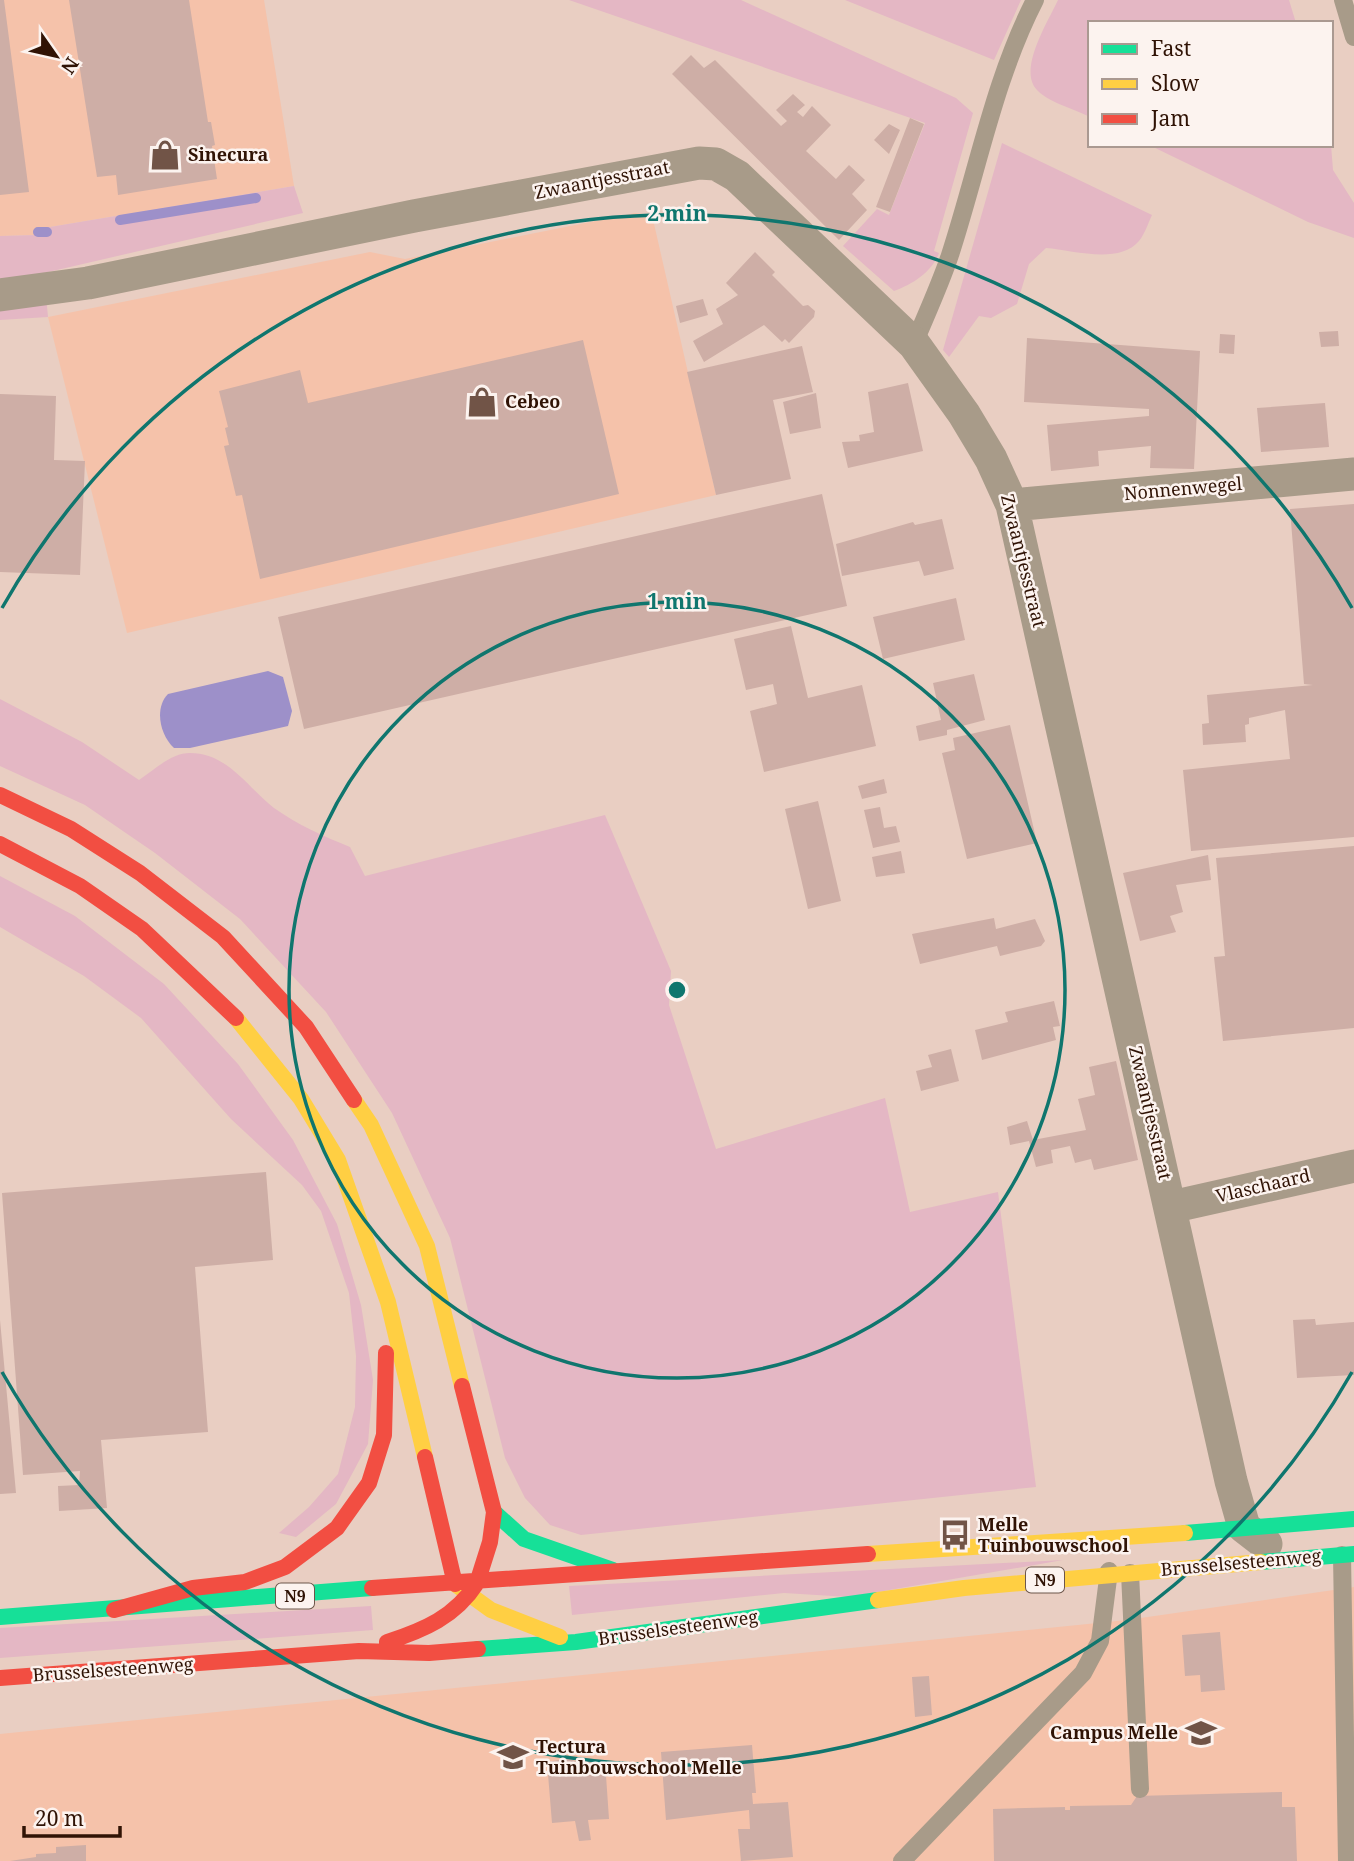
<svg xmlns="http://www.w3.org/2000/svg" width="1354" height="1861" viewBox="0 0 1354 1861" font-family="'Noto Serif',serif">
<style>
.built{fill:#f5c2aa}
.green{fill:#e4b7c4}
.water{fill:#9d90c9}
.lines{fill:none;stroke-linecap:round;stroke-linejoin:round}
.stream{stroke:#9d90c9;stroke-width:10}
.building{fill:#ceaea6}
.lane{stroke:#a89b89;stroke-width:18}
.street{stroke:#a89b89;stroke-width:33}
.fast{stroke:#16e098;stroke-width:16}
.slow{stroke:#ffcf43;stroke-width:16}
.jam{stroke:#f24e42;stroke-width:16}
.ring{fill:none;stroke:#0f766e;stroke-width:3.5}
.labels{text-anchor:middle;stroke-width:5;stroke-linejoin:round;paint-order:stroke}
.shield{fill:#fcf3ef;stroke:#6d564b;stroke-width:2}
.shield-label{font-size:16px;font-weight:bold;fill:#301305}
.poi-label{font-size:18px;font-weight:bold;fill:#301305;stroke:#fcf3ef;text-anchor:start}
.street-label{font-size:18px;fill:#301305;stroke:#fcf3ef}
.centre{fill:#0f766e;stroke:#fcf3ef;stroke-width:3.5}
.ring-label{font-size:21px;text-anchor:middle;font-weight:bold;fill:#0f766e;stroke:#fcf3ef;stroke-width:5;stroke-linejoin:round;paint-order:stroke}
</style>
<rect width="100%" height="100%" fill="#e9cec2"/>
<path class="built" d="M0,0H264L294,186L38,229V235L0,236Z
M635,213L652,215L716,495L127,633L48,317L370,252L405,259Z
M1354,1587V1861H0V1734L1127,1620Z"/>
<path class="green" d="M569,0H741L956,98L973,113L934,251L939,253C932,272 913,284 894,291L843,246L877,209L889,215L925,123Z
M845,0H1021L994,60Z
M1058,0H1289L1296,23H1090V117C1074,109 1048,102 1037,90C1017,70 1049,20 1058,0Z
M1002,143L1152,215C1148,223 1145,234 1139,241C1119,265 1072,250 1046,248L1029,264L1017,304L991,318L979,316L949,357L943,350Z
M1149,145H1331L1333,170L1354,203V238L1308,222Z
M294,186L303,213L44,273L48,317L0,320V236L38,235V229Z
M0,699L82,742L139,780C154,770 171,753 190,753C228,753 248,788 274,808C298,825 323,836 350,847L365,876L605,815L671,971L669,1005L716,1149L885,1098L910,1212L998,1192L1036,1487L581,1535L550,1525L525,1498L505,1458L450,1238L392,1113L326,1012L240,919L155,853L85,805L0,766Z
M0,876L75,916L164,984L238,1064L293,1140L337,1224L361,1305L373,1380L368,1444L336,1504L296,1537L279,1533L309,1507L338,1474L355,1407L356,1356L349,1293L321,1211L302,1185L231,1119L141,1018L84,976L0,927Z
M1063,1560L849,1597L784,1593L572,1615L569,1586Z
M371,1606L373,1630L0,1658V1628Z"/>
<path class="water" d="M268,671L283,677L292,711L288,726L190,748H174C160,735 154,708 168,694Z"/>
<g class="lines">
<path class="stream" d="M120,220L256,198
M38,232H47"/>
</g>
<path class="building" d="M0,0H4L29,192L0,195Z
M69,0H189L208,122H211L215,145L212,146L217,179L118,195L116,175L97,177Z
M691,55L704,68L715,60L781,126L787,121L776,110L793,94L805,105L797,112L803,117L812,106L831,125L806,151L836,179L849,165L865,180L852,194L867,210L839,240L672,74Z
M910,118L924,124L890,212L876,207Z
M889,124L900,130L889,154L874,140Z
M755,252L775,272L772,275L803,306L808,305L815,311L814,317L789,343L785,339L782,342L764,325L704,362L693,341L723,324L716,309L738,295L726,283Z
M703,299L708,315L680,323L676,306Z
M1338,331L1339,346L1321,347L1319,332Z
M1220,334L1235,335L1234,354L1219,353Z
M1027,338L1200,351L1194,469L1150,468L1151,446L1098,451L1099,466L1051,471L1047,425L1149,416V409L1024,402Z
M583,340L619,494L260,579L242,495L236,496L224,446L229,445L225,428L228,427L219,391L300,370L308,403Z
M802,346L813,392L773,400L791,479L716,495L687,372Z
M908,383L923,451L848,468L842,442L860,441L859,435L874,432L868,392Z
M816,393L821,428L790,434L783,402Z
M0,394L56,396L54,460L85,461L80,575L0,572Z
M1325,403L1329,447L1261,452L1257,408Z
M822,494L847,606L304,729L278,617Z
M1354,504V837L1191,851L1183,770L1290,759L1285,710L1249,718V724L1245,725L1246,742L1203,745L1202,724L1209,723L1207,695L1313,685L1304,684L1290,509Z
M942,519L954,569L924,576L919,561L842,576L836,544L913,522L915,525Z
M956,598L965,640L883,659L873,617Z
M791,626L808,698L862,685L876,746L764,772L750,711L777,704L773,684L746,690L734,639Z
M974,674L985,720L947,730V735L919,741L916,726L941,720L933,683Z
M1010,725L1037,843L967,859L942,753L955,750L953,738Z
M884,779L887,793L862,799L858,786Z
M818,801L841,901L808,909L785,809Z
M880,807L884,828L896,826L900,842L873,848L864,810Z
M1354,846V1028L1223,1041L1214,957L1225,956L1216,858Z
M901,851L905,873L876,877L872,857Z
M1208,855L1211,880L1176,885L1183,912L1170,916L1176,932L1140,941L1123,873Z
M994,918L996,929L1035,919L1045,941L1041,946L1000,956L997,946L920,964L912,934Z
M1054,1001L1060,1026L1053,1027L1056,1040L982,1060L975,1030L1008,1022L1005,1012Z
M951,1049L959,1081L921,1091L916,1071L932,1067L928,1055Z
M1116,1061L1138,1160L1094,1170L1091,1159L1075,1163L1070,1146L1051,1150L1053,1163L1036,1167L1029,1141L1010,1145L1007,1127L1027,1121L1033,1140L1086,1130L1078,1099L1095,1095L1089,1067Z
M266,1172L273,1260L195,1267L208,1432L101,1440L107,1508L59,1511L58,1486L79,1485L80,1471L23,1475L2,1193Z
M1315,1319L1316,1325L1354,1322V1375L1297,1378L1293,1320Z
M0,1320L16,1493L0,1494Z
M1220,1632L1225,1690L1201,1692L1200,1675L1185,1676L1182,1635Z
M929,1676L932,1715L915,1717L912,1677Z
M752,1745L756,1793H752L753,1804L788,1802L793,1857L741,1861L738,1829H750L749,1810L666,1820L661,1752Z
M572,1758L574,1761H605L609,1819L588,1820L591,1840L579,1841L575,1821L552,1823L547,1762Z
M1282,1792V1807H1295L1297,1861H994L993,1809L1065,1807V1810H1070V1806L1131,1805L1137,1796Z
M86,1845V1861H10L36,1857V1854L56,1853V1847Z"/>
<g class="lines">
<path class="lane" d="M1343,0L1354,37
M914,344C926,315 940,285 950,255C978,169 994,80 1035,0
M1342,1555L1347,1861
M1130,1573L1140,1789
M902,1861L1083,1673L1100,1641L1109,1571"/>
<path class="street" d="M0,295L88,283L414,216L699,163L716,164L737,176L914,344L964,414L991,459L1012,505L1231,1481L1244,1527L1266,1544
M1012,505L1354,474
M1171,1207L1354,1166"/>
<path class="fast" d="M494,1512L524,1539L613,1570
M1185,1533L1354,1519
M1261,1562L1354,1554
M0,1617L372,1588
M478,1649L576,1642L878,1600"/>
<path class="slow" d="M236,1018L301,1099L338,1160L388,1302L425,1457
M354,1100L371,1125L427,1246L462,1386
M868,1554L1185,1533
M455,1584L491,1610L560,1637
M878,1600L964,1588L1261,1562"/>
<path class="jam" d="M0,795L71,829L140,873L223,937L306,1027L354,1100
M0,844L80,886L142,929L236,1018
M462,1386L494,1512L490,1542L477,1583
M425,1457L455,1584
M372,1588L868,1554
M114,1610L193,1588L245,1582L285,1567L337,1528L369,1483L384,1435L386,1353
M387,1642C424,1630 455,1617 477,1583
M0,1678L359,1651L429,1653L478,1649"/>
</g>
<g class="ring">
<circle cx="677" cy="990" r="388"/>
<path d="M1352 1372A776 776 0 0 1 2 1372M2 608A776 776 0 0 1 1352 608"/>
</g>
<defs>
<g id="shop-bare" transform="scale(2.415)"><path d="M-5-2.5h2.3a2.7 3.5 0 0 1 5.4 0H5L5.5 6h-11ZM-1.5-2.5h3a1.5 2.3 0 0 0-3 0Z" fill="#715447" stroke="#fcf3ef" stroke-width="2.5" paint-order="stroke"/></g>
<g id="bus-bare" transform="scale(2.415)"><path d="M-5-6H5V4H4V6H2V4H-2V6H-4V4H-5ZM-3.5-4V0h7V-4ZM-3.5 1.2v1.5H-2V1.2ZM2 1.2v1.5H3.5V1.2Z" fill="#715447" stroke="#fcf3ef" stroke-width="2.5" paint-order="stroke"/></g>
<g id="university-bare" transform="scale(2.415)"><path d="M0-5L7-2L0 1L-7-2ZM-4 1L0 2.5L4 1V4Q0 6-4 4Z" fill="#715447" stroke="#fcf3ef" stroke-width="2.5" paint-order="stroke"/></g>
<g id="school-bare" transform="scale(2.415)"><path d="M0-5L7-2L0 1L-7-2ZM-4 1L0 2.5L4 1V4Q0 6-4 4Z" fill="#715447" stroke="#fcf3ef" stroke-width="2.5" paint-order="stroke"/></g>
</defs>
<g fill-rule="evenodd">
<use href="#shop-bare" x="165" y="155"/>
<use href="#shop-bare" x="482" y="402"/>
<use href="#bus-bare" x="955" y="1535"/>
<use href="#university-bare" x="1201" y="1733"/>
<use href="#school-bare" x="513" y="1757"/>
</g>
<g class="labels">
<g class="shield">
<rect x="1026" y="1567.5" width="38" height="25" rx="5"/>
<rect x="276" y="1583.5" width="38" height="25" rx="5"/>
</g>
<g class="shield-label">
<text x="1045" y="1586">N9</text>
<text x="295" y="1602">N9</text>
</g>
<g class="poi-label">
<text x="188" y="161">Sinecura</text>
<text x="505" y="408">Cebeo</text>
<text x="978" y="1531">Melle<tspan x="978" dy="21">Tuinbouwschool</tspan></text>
<text x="1178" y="1739" text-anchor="end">Campus Melle</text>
<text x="536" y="1753">Tectura<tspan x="536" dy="21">Tuinbouwschool Melle</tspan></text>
</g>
<g class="street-label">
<text transform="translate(602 180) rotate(-11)" y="6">Zwaantjesstraat</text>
<text transform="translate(1183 489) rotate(-5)" y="6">Nonnenwegel</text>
<text transform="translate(1023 561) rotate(76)" y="6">Zwaantjesstraat</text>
<text transform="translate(1150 1113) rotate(77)" y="6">Zwaantjesstraat</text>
<text transform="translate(1263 1186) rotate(-13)" y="6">Vlaschaard</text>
<text transform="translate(1241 1563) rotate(-5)" y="6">Brusselsesteenweg</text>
<text transform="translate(678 1628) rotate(-8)" y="6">Brusselsesteenweg</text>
<text transform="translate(113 1670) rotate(-4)" y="6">Brusselsesteenweg</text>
</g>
</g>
<circle cx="677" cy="990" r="10" class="centre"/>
<g class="ring-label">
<text x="677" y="221">2 min</text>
<text x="677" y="609">1 min</text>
</g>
<rect x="1088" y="21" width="245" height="126" fill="#fcf3ef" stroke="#aa9991" stroke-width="2"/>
<rect x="1102" y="44" width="35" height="10" fill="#16e098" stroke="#aa9991" stroke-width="2"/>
<text x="1151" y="56" font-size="21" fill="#301305">Fast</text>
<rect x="1102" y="79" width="35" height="10" fill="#ffcf43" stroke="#aa9991" stroke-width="2"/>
<text x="1151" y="91" font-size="21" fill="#301305">Slow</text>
<rect x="1102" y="114" width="35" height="10" fill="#f24e42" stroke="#aa9991" stroke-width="2"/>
<text x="1151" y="126" font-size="21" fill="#301305">Jam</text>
<g transform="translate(56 56) rotate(124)" stroke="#fcf3ef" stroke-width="5" paint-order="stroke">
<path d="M0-5L12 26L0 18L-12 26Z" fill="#301305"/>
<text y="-10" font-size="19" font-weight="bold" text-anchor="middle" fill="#301305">N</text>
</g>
<path d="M24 1826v10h96v-10" fill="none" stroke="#301305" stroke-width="3.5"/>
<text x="35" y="1826" font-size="21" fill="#301305" stroke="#fcf3ef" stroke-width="5" paint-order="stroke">20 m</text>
</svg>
